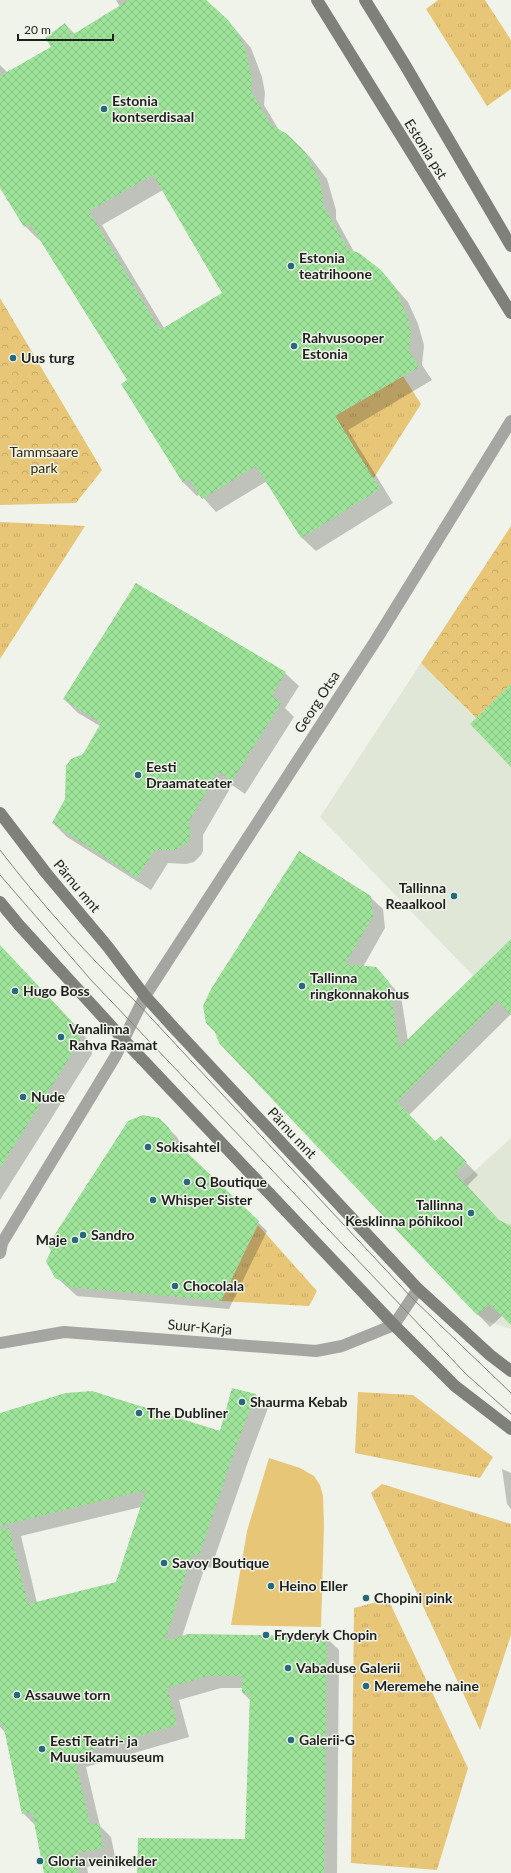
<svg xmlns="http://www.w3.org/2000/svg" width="511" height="1873" viewBox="0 0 511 1873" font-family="Lato,sans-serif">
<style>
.built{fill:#e0e7d7}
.grass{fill:url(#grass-tufts)}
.park{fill:url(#park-crowns)}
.garden{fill:#e7c678}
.shadow{fill:#0003;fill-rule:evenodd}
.building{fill:url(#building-cross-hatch);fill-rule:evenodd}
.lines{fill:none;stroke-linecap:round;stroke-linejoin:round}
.street{stroke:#a5a5a1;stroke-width:12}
.secondary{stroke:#80807b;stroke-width:12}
.tram{stroke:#83857f;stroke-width:1}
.poi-dot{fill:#25697a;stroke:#eff3ea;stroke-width:1.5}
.labels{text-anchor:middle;stroke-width:3;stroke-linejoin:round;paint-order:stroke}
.poi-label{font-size:14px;font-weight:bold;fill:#1f201d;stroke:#eff3ea;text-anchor:start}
.street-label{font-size:14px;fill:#1f201d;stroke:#eff3ea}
.park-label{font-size:14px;fill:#362700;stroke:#eff3ea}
</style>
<defs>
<pattern id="grass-tufts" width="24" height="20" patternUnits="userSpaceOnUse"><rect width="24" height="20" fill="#e7c678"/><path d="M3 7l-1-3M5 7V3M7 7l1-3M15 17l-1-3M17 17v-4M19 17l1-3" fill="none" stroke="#c6aa67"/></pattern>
<pattern id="park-crowns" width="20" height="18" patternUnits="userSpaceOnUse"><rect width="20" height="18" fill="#e7c678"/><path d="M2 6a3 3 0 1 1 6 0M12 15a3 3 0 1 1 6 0" fill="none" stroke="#c6aa67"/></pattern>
<pattern id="building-cross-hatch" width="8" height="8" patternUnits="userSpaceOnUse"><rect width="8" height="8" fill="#9de399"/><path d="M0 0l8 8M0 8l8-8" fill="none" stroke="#87c283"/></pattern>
</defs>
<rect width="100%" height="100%" fill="#eff3ea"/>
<path class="built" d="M421,663L475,718L511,684V1015L320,817Z
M511,1138V1329L492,1323L477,1315L425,1260L457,1187Z"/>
<path class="grass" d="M438,0H485L511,40V89L487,106L426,9Z
M403,376L421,404L373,479L335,416Z
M0,522L85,526L0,659Z
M258,1225L317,1291L309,1306L221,1301Z
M358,1392L413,1395L493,1457L480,1478L355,1453Z
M382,1484L511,1524V1635L480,1730L371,1493Z
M388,1599L468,1768L437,1870L351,1863L354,1608Z"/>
<path class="park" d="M0,298L102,470L76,503L0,505Z
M511,526V684L476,718L421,663Z"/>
<path class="garden" d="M269,1458L300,1468L314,1476L320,1485L323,1496L324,1525L321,1627L231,1625L247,1531Z"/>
<path class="shadow" d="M116,0H203L215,8L229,22L251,48L262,77L265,93L264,105L280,132L296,143L310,157L327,179L336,210V219L354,252L386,277L408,302L418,324L424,345L422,365L432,380L348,430L393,503L316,551L302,538L267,481L216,512L200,494L197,496L183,482L129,381L40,239L39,240L25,226L0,187V65L8,73L52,47L65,24L75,34L120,7ZM163,190L224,293L164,328L102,225Z
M285,673L299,686L285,708L294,717L245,794L232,785L203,835V851L201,855L194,862L186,864L168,863L151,890L67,837L53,823L66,799L84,755L100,726L78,713L64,699Z
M370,897L383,909L385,928L363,967L376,968L401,996L408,1041L511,941V1014L409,1115L435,1142L441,1137L478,1175L467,1186L500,1222L511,1229V1324L503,1315L490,1327L219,1042Z
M0,946L91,1043L92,1054L0,1200Z
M159,1119L177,1137L183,1150L267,1231L229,1309L77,1296L56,1277Z
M233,1389L256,1395L268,1408L249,1459L211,1568L205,1566L182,1637H326L339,1650L337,1873H138L246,1840L250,1700L243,1693V1688H221L179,1700L189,1737L86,1767L100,1826L111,1837L116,1861L87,1867L88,1873H45L36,1826L23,1813L6,1733L0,1727V1414L220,1432ZM141,1507L116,1583L37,1603L21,1536Z
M502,1469L511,1473V1509L507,1504Z"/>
<path class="building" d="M129,0H206L228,20L238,34L245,49L252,79L251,91L271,125L287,134L306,153L319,179L323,196V205L348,249L359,253L381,270L395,287L408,318L411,330L409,351L419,367L335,416L380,489L301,538L256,466L202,499L189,479L183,483L121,384L127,380L113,357L30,224L24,227L0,188V76L51,47L45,38L65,23L72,35ZM153,175L222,293L160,330L89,211Z
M136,583L286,672L272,695L281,703L232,781L218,772L189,821L190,837L188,842L176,850H155L137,878L52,823L65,799L66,766L71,759L83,754L101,723L63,699Z
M511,684V767L470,724Z
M299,851L371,896L373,916L345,964L376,967L389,982L399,1048L511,939V1015L498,1001L397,1102L435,1141L441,1136L467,1162L455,1173L499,1220L511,1226V1325L490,1304L477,1315L219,1043L215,1032L206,1023L203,1006L211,989Z
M0,945L79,1029L80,1041L0,1168Z
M143,1115L159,1118L169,1128L175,1141L259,1221L221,1301L68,1287L64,1282L55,1278L46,1261L51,1251L48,1245L128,1121Z
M232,1388L256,1394L236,1446L199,1556L192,1554L165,1641L188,1634L327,1636L324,1873H137L138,1838L245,1839L250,1694L242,1693V1676H208L167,1688L177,1725L74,1755L90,1825L99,1823L103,1848L75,1854L78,1873H44L32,1812L22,1814L3,1724L0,1725V1529L9,1528L28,1604L116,1582L146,1490L0,1526V1413L66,1393L92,1391L220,1431Z"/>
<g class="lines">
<path class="street" d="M0,1253L2,1243L115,1057L145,996L376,640L511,421
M0,1343L64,1332L316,1351L342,1346L394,1325L418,1289"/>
<path class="secondary" d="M317,0L511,313
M365,0L405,65L511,246
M0,813L46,873L108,947L145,996L174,1028L418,1289L490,1355L511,1371
M0,902L19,925L123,1039L394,1325L455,1386L511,1429"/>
<path class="tram" d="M0,850C43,906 89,957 140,1006L412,1298L511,1393
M0,875L91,980L466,1374L511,1414"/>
</g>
<g class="poi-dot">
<circle cx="104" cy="109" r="4"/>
<circle cx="291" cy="266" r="4"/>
<circle cx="294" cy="346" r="4"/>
<circle cx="13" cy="358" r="4"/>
<circle cx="138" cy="775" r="4"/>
<circle cx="454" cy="896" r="4"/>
<circle cx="302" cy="986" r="4"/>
<circle cx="15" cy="991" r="4"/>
<circle cx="61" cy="1037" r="4"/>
<circle cx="23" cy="1097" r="4"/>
<circle cx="148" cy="1147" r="4"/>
<circle cx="187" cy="1182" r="4"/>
<circle cx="153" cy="1200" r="4"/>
<circle cx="471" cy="1213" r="4"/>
<circle cx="83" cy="1235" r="4"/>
<circle cx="75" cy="1240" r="4"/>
<circle cx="175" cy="1286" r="4"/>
<circle cx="242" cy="1402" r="4"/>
<circle cx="139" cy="1413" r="4"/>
<circle cx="164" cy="1563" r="4"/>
<circle cx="271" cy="1586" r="4"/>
<circle cx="366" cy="1598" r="4"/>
<circle cx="266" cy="1635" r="4"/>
<circle cx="288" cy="1668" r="4"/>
<circle cx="366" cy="1686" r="4"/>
<circle cx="17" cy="1695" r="4"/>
<circle cx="291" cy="1740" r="4"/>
<circle cx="42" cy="1749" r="4"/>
<circle cx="40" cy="1861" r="4"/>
</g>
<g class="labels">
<g class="poi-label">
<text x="112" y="106">Estonia<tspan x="112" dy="16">kontserdisaal</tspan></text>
<text x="299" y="263">Estonia<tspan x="299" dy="16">teatrihoone</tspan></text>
<text x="302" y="343">Rahvusooper<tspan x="302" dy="16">Estonia</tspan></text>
<text x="21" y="363">Uus turg</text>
<text x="146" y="772">Eesti<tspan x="146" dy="16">Draamateater</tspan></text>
<text x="446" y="893" text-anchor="end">Tallinna<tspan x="446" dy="16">Reaalkool</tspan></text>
<text x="310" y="983">Tallinna<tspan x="310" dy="16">ringkonnakohus</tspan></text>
<text x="23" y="996">Hugo Boss</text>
<text x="69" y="1034">Vanalinna<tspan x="69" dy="16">Rahva Raamat</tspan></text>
<text x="31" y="1102">Nude</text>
<text x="156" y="1152">Sokisahtel</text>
<text x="195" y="1187">Q Boutique</text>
<text x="161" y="1205">Whisper Sister</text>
<text x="463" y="1210" text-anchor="end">Tallinna<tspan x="463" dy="16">Kesklinna põhikool</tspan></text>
<text x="91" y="1240">Sandro</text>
<text x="67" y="1245" text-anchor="end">Maje</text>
<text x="183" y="1291">Chocolala</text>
<text x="250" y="1407">Shaurma Kebab</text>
<text x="147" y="1418">The Dubliner</text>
<text x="172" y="1568">Savoy Boutique</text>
<text x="279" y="1591">Heino Eller</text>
<text x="374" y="1603">Chopini pink</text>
<text x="274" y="1640">Fryderyk Chopin</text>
<text x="296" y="1673">Vabaduse Galerii</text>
<text x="374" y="1691">Meremehe naine</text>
<text x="25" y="1700">Assauwe torn</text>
<text x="299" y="1745">Galerii-G</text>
<text x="50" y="1746">Eesti Teatri- ja<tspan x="50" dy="16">Muusikamuuseum</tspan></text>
<text x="48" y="1866">Gloria veinikelder</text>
</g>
<g class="street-label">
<text transform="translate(426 149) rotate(58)" y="5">Estonia pst</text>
<text transform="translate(317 702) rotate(-57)" y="5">Georg Otsa</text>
<text transform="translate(77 886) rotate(50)" y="5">Pärnu mnt</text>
<text transform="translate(292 1133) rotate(47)" y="5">Pärnu mnt</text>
<text transform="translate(200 1327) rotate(5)" y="5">Suur-Karja</text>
</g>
<g class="park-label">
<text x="44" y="457">Tammsaare<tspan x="44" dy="16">park</tspan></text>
</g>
</g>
<path d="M18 34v6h95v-6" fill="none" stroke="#1f201d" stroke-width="2"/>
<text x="24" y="34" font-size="12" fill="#1f201d" stroke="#eff3ea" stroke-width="3" paint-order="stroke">20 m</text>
</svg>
